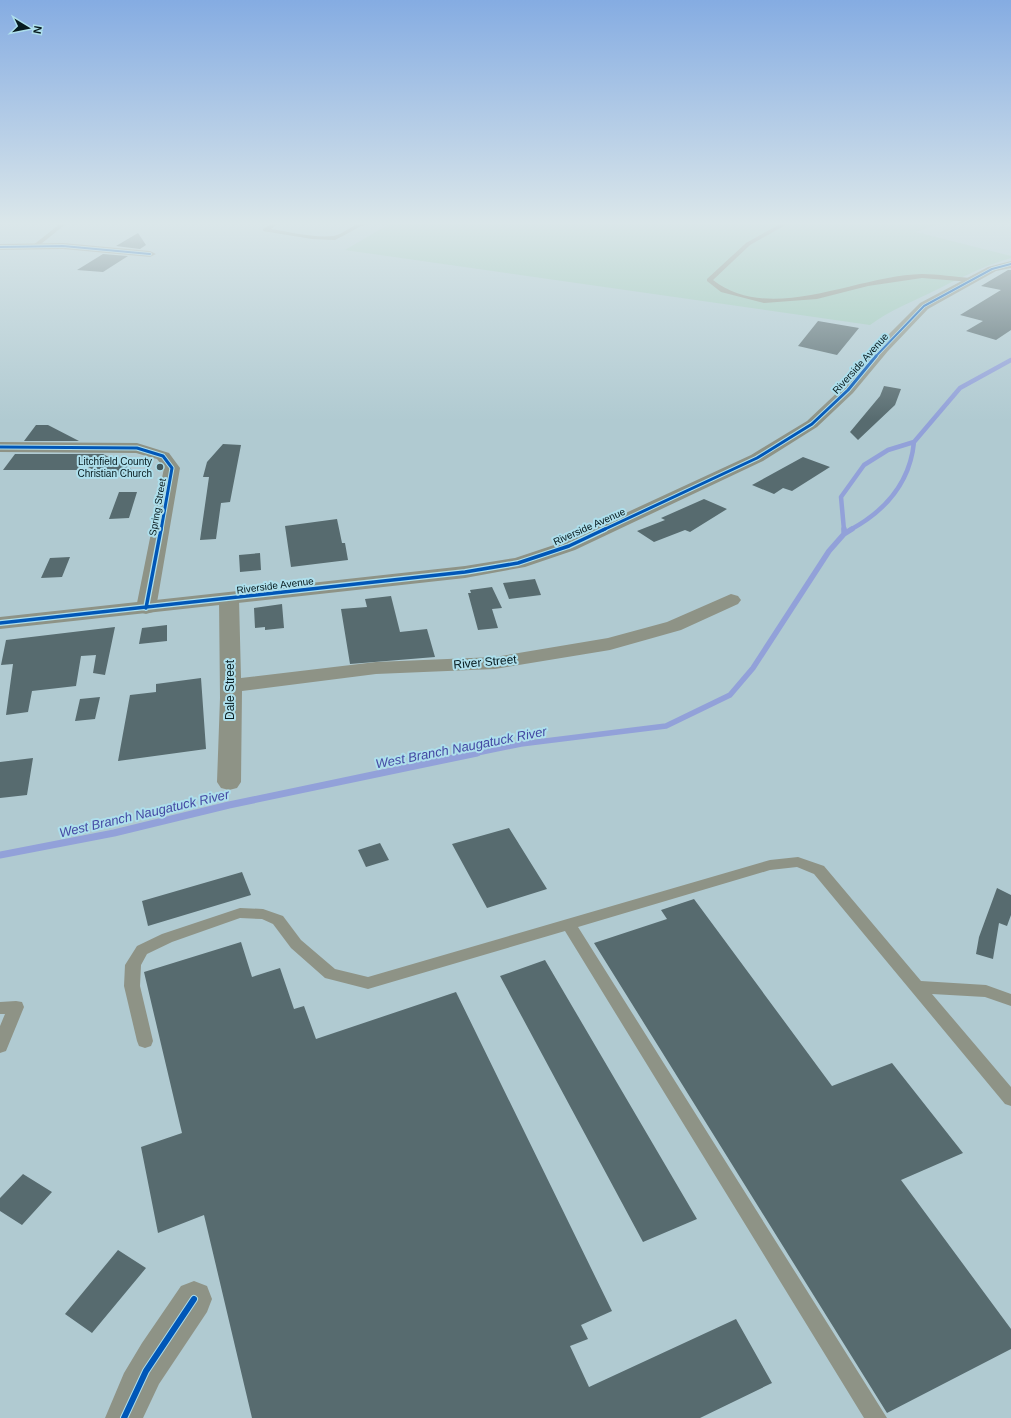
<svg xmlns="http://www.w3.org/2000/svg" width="1011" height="1418" viewBox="0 0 1011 1418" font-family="Arial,sans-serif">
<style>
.green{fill:#9cc8b7}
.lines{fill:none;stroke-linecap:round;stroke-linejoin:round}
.stream-far2{stroke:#92a1d9;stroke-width:4.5}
.stream-far1{stroke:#92a1d9;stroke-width:5.5}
.stream{stroke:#92a1d9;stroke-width:7}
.building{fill:#576b6f}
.service{fill:#8e9386;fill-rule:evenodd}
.minor{fill:#8e9386;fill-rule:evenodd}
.tertiary{fill:#8e9386;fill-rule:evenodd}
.cycleway-far3-casing{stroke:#aedfec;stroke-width:3.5}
.cycleway-far2-casing{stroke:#aedfec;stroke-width:5}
.cycleway-far1-casing{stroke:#aedfec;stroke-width:6}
.cycleway-casing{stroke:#aedfec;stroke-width:8}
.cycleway-far3{stroke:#0057b8;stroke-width:2}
.cycleway-far2{stroke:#0057b8;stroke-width:3}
.cycleway-far1{stroke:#0057b8;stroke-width:3.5}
.cycleway{stroke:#0057b8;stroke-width:6}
.poi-dot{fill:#42585d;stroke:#aedfec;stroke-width:1.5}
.labels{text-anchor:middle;stroke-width:4;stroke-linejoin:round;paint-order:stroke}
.far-street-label{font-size:10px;fill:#071b1f;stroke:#aedfec}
.far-poi-label{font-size:10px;fill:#071b1f;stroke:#aedfec;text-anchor:end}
.street-label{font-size:12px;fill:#071b1f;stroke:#aedfec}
.water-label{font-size:13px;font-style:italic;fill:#4449a3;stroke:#aedfec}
</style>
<rect width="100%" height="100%" fill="#b0cad1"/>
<path class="green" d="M391,223H942L916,232L1011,256V258C983,266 958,279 932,292C911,302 889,311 870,325L345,250Z"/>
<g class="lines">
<path class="stream-far2" d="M844,530L841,497L864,465L888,450L914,442L960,388L1011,360
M850,530C885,511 910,483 914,442"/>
<path class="stream-far1" d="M844,534L852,529
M472,754L521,744L666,726L730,695L753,668L829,551L844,534V529"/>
<path class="stream" d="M0,855L114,833L229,805L477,753"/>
</g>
<path class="building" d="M138,233L146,245L140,249L116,246Z
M103,254L128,256L103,272L77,270Z
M1008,270H1011V330L996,340L966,331L983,321L960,315L1001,290L981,286Z
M818,321L859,328L837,355L798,346Z
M884,386L901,389L895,405L858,440L850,432L880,396Z
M36,425H48L79,441H24Z
M223,444L241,445L230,502L221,503L216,539L200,540L209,477H203L207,462Z
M15,454H103L137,472L135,479L102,470L101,474L81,463L77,470H3Z
M803,457L830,467L792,491L783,488L774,494L752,485Z
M119,492H137L129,518L109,519Z
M704,499L727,509L690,532L685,530L654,542L637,531L665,520L661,518Z
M337,519L342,543H345L348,560L291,567L285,526Z
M260,553L261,570L240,572L239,555Z
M70,557L62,577L41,578L50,558Z
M535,579L541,595L509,599L503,583Z
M492,587L502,608L492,609L498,628L478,630L468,593H471L470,590Z
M391,596L400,632L427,629L435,657L350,664L341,609L367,607L365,599Z
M282,604L284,628L265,630V627L255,628L254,608Z
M167,625V641L139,644L142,628Z
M115,627L105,675L93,673L96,655L81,656L76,686L32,691L28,712L6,715L13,664L1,665L6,640Z
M201,678L206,749L118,761L130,695L156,692V684Z
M100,697L95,719L75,721L80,699Z
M33,758L27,795L0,798V762Z
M509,828L547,889L487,908L452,844Z
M380,843L389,860L366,867L358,850Z
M242,872L251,895L148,926L142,901Z
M997,888L1011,895V915L1007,926L999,923L993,959L976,954L979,937Z
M694,899L832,1086L892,1063L963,1153L901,1180L1011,1329V1349L887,1413L594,943L667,919L661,910Z
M241,942L252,977L280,968L294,1009L304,1006L316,1039L456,992L612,1311L581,1325L588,1339L570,1346L589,1387L736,1319L772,1383L700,1418H252L204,1215L158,1233L141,1147L182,1133L144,972Z
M545,960L697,1219L643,1242L500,976Z
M23,1174L52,1192L22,1225L0,1211V1198Z
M118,1250L146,1268L92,1333L65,1314Z"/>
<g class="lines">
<path class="service" d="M61,223H67L36,248H32V246Z
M273,223H279L271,229C290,232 313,238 333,236C345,235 354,221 367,223L335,240L312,239L263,231V229Z
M782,223H789L750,245L713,280C771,325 857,275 922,274C938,274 955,277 971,278L974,280L971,282L922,278L868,286L817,299L764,303L721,292L707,281V279L746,243Z
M798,857L824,866L921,981L986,985L1011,994V1006L985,997L932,994L1011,1087V1106L1005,1104L814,874L797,867L770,870L578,927L887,1418H864L565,931L368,989L325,978L291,948L273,924L262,919L240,918L172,942L147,954L141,965L140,986L153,1041L151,1046L145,1048L139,1046L137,1041L124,986L125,965L137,946L162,934L240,908L263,909L283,916L301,940L335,969L368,977L770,860Z
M16,1001L22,1002L24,1007L6,1051L0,1053V1026L5,1014H0V1002Z"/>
<path class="minor" d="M63,243L150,251L156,254L150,257L63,249L0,250V244Z
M0,442L137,443L169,453L180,468L159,591L156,608L153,612L146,614L139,612L136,608L164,468L157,459L136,453L0,452Z
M229,593L236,595L239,599L241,678L376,662L495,657L608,638L667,622L731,594L738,596L741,600L738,604L681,630L610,650L495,669L376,674L242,691L241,782L237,788L229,790L221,788L217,782L220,698L219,599L222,595Z
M194,1281L207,1286L212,1299L207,1312L159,1384L143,1418H105L124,1373L142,1343L181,1286Z"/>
<path class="tertiary" d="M1011,261V268L996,271L928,309L888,351L853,393L817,427L763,461L575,550L525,567L465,578L0,629V617L465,566L515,558L563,542L751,455L807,421L843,387L878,345L920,303L988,267Z"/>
<g class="cycleway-far3-casing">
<path id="cycleway-far3" d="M0,247L63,246L150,254
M875,357L924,306L992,269L1011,264"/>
</g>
<g class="cycleway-far2-casing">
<path id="cycleway-far2" d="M0,447L137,448L163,456L172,468L161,530
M603,530L757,458L812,424L848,390L876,356"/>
</g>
<g class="cycleway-far1-casing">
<path id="cycleway-far1" d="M146,608L161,529
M0,623L465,572L518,563L569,546L605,529"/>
</g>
<g class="cycleway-casing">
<path id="cycleway" d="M124,1418L146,1371L194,1299"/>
</g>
<use href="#cycleway-far3" class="cycleway-far3"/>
<use href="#cycleway-far2" class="cycleway-far2"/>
<use href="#cycleway-far1" class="cycleway-far1"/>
<use href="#cycleway" class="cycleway"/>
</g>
<linearGradient id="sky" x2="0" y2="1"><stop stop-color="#85ace2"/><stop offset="0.53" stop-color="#dbe7ea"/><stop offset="1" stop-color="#dbe7ea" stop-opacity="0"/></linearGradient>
<rect width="1011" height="421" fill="url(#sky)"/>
<circle class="poi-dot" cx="160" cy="467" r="4"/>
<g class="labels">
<g class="far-street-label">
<text transform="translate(860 363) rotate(-48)" y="4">Riverside Avenue</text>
<text transform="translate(157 507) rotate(-80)" y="4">Spring Street</text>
<text transform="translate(589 526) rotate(-24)" y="4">Riverside Avenue</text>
<text transform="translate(275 585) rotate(-7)" y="4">Riverside Avenue</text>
</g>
<g class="far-poi-label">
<text x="152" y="465">Litchfield County<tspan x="152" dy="12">Christian Church</tspan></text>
</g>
<g class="street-label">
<text transform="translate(485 662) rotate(-5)" y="4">River Street</text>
<text transform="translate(230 690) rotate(-90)" y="4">Dale Street</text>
</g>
<g class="water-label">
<text transform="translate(461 747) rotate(-11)" y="5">West Branch Naugatuck River</text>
<text transform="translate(144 813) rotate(-13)" y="5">West Branch Naugatuck River</text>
</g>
</g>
<g transform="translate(28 28) rotate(100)" stroke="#aedfec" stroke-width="3" paint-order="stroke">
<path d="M0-3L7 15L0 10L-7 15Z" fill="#071b1f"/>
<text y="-6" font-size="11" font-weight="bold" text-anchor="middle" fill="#071b1f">N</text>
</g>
</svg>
